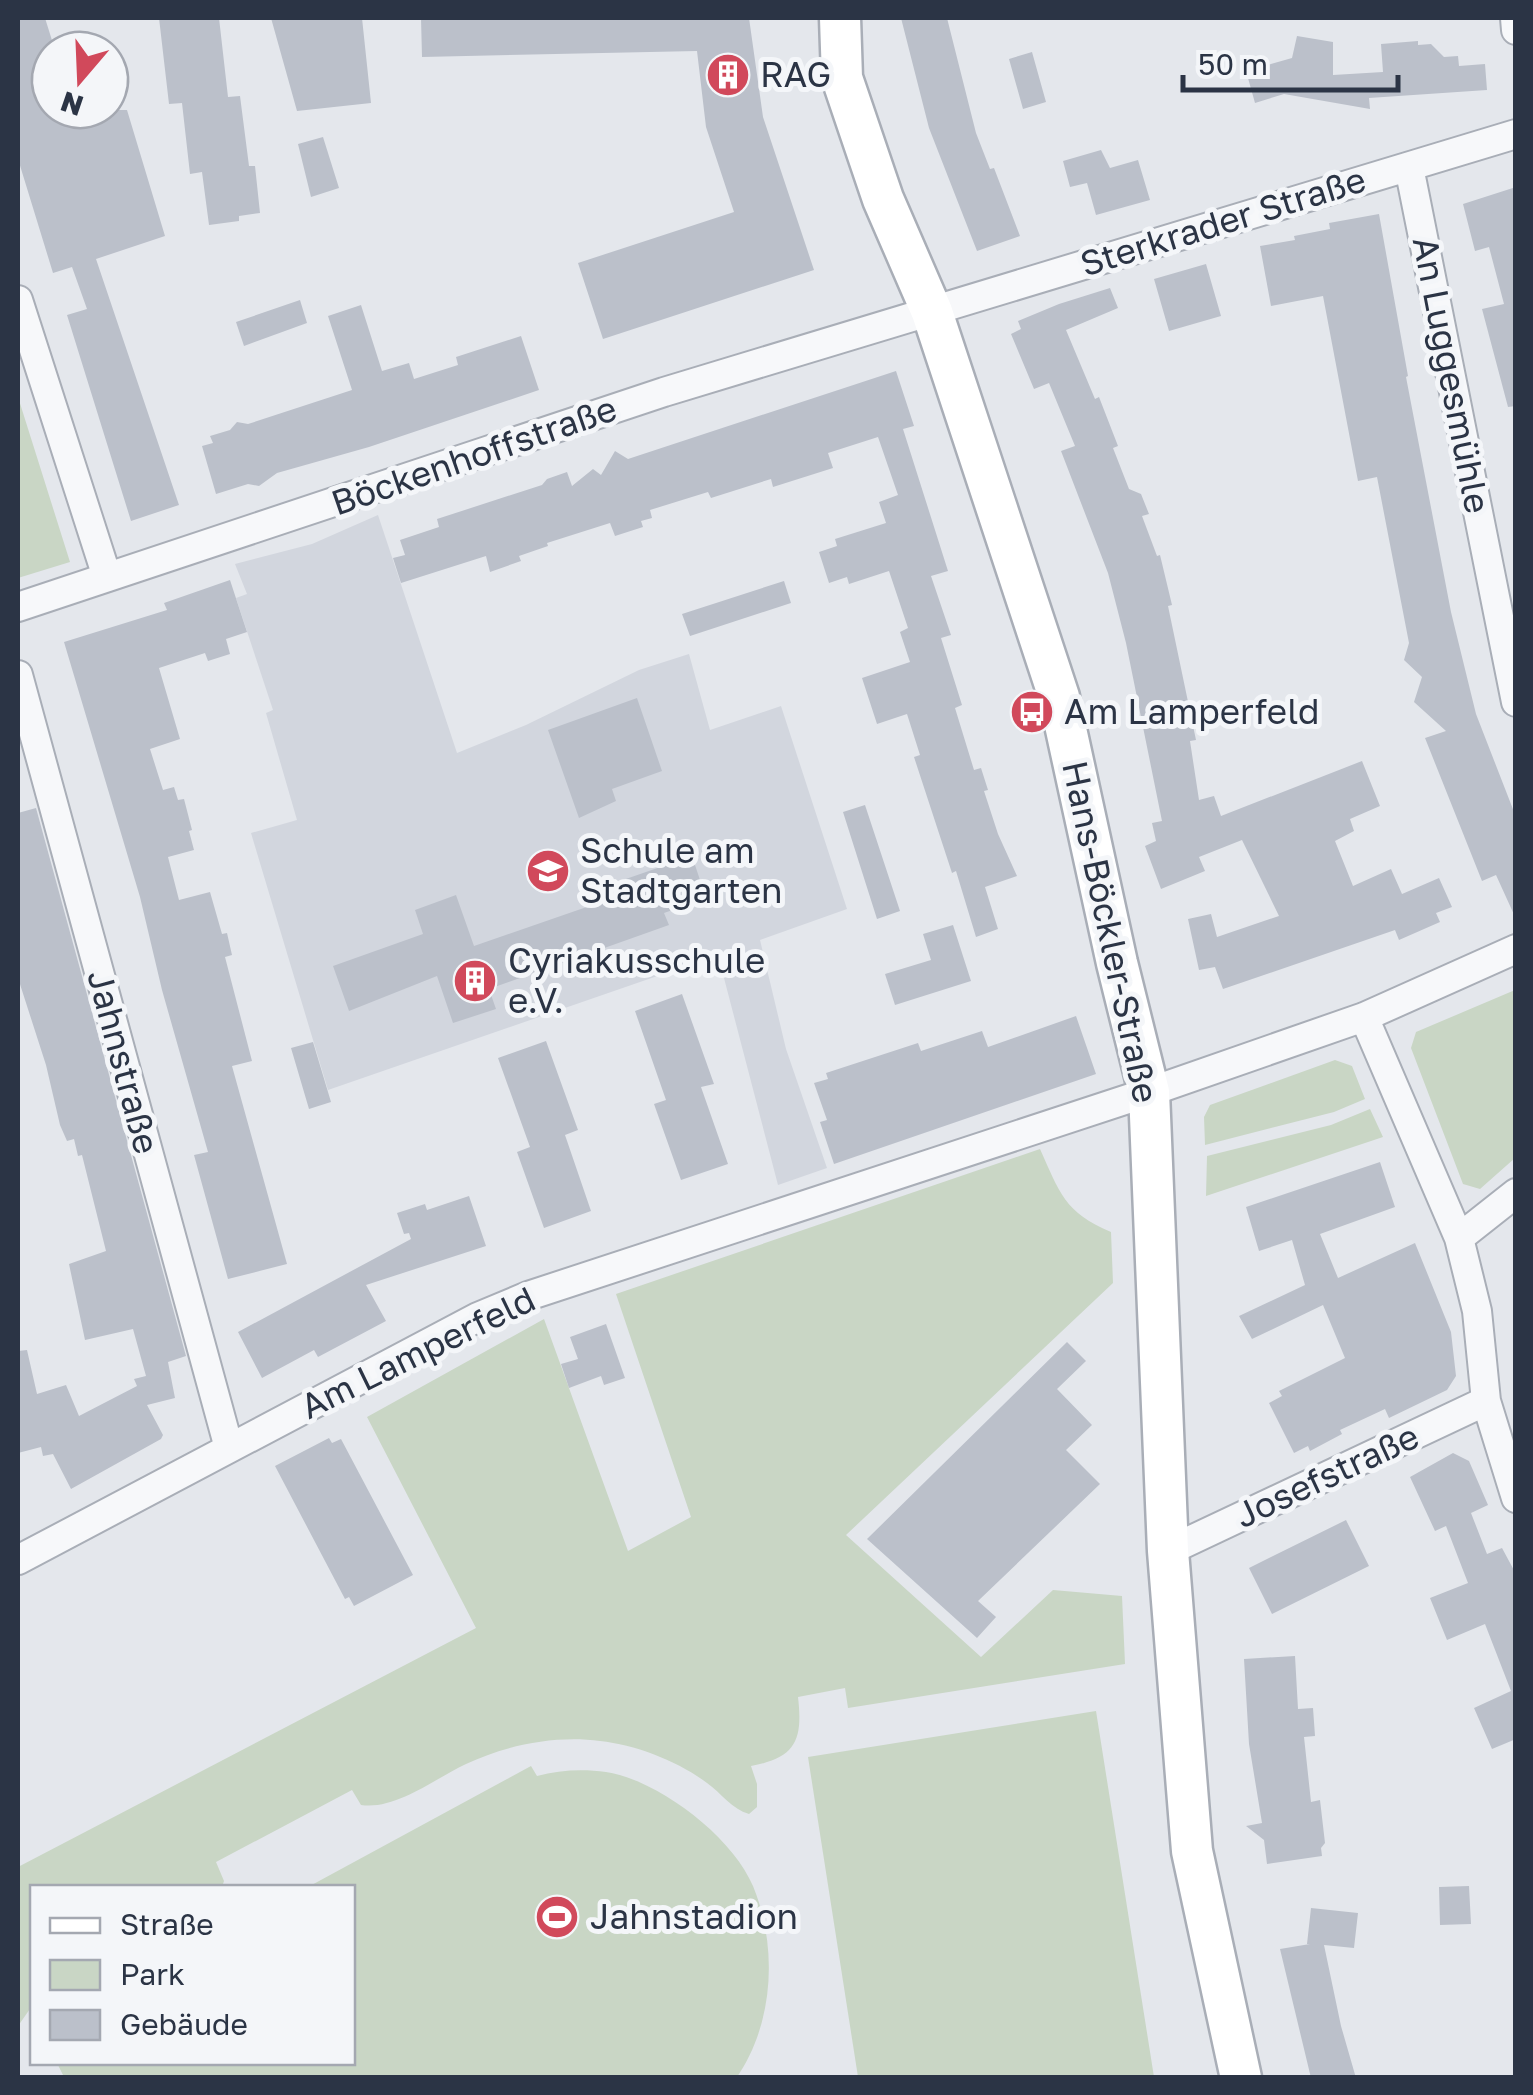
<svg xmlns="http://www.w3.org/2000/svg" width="1533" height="2095" viewBox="0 0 1533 2095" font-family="'Golos Text',sans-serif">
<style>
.built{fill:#d2d6de}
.green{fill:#c9d6c5}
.building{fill:#bbc0ca}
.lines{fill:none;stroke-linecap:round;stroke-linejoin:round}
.minor-casing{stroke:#a9aeb7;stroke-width:32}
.secondary-casing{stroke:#a9aeb7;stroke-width:45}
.minor{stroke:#f7f8fa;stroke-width:28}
.secondary{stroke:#fff;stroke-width:40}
.labels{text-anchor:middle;stroke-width:10;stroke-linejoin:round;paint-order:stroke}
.poi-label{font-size:35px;fill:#2b3445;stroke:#f4f6f9;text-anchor:start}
.street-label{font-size:35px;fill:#2b3445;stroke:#f4f6f9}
</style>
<rect width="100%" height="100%" fill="#e4e7ec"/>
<path class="built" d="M378,515L457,753L526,725L639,670L689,654L710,730L781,706L847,909L760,940L786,1049L827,1168L778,1185L718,955L328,1090L251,833L297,820L266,713L273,710L236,598L247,594L235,564L312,544Z"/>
<path class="green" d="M18,397L70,562L18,578V540L20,538L18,530Z
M1515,990V1158L1480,1189L1463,1184L1411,1048L1416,1032Z
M1335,1060L1352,1066L1365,1099L1334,1112L1205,1145L1204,1117L1210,1105Z
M1370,1109L1383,1137L1206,1196L1207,1156L1331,1125Z
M1040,1149C1060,1193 1064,1212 1111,1232L1113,1283L846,1535L981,1657L1053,1590L1122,1596L1125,1664L848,1708L845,1688L798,1697C803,1740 796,1758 751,1766L757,1784V1807L749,1814C732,1809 721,1793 707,1783C678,1761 636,1745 600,1741C556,1735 506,1745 466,1764C434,1779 396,1810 361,1805L352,1790L216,1862L224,1881L222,1887L32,1888V2006L18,2026V1867L476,1628L367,1417L544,1319L628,1551L691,1517L616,1294Z
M1096,1711L1154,2077H858L808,1757Z
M531,1766L537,1776C559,1770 583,1769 606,1772C658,1780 732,1836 753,1886C778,1947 774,2023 737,2077H64L57,2063L352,2062V1888L308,1887Z"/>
<path class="building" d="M18,18H45L55,50H50V110H127L165,236L96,259L179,505L131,521L67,315L87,309L72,267L53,273L18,159Z
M159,18H219L228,97L240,96L249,166H255L260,213L239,216V221L209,225L202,172L190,174L182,103L169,104Z
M271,18H362L371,103L297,111Z
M421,18H749L763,117L814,270L603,339L578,263L734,212L706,127L697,51L422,57Z
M901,18H947L976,133L990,169L994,168L1020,236L977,251L929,128Z
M1297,36L1333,42V75L1383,72L1381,44L1418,41V45L1431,44L1444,57L1458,56L1459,66L1485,64L1487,90L1369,98L1370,109L1284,94L1255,103L1246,71L1292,58Z
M1032,52L1046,102L1023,109L1009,59Z
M323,137L339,188L311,197L298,144Z
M1101,150L1110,168L1138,160L1150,200L1096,215L1087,183L1070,187L1063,161Z
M1516,187V406L1508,407L1482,309L1504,304L1489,247L1475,251L1463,204Z
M1379,214L1408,376L1406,377L1451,612L1476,714L1516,817V919L1496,875L1482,881L1425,738L1446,731L1414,702L1422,677L1404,660L1409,643L1377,477L1358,481L1323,296L1271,306L1260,246L1295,240L1294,236L1330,229L1329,223Z
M1206,264L1221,316L1169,331L1154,279Z
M1110,288L1118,308L1066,330L1095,399L1099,397L1118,446L1113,448L1129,489L1141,494L1149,514L1142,516L1157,556L1160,555L1172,605L1168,606L1196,740L1190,741L1199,800L1214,796L1221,816L1362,761L1380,806L1350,819L1354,831L1335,841L1353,886L1391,869L1402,894L1439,878L1452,907L1436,913L1440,922L1399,940L1395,930L1223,989L1215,967L1199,970L1188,919L1211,914L1217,937L1279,916L1242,840L1199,857L1205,871L1161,889L1145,846L1156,841L1152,823L1162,821L1126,643L1108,573L1061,451L1075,446L1049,383L1034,389L1011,334L1021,329L1018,321L1059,304Z
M300,300L307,323L244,346L236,322Z
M361,305L382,371L409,363L414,379L458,365L456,357L521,336L539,390L369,447L277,473L259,486L248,484L216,494L202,446L213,443L210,436L230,430L237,422L248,424L352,390L328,316Z
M896,371L914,426L903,429L948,571L931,576L951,635L941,638L962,705L955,708L974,770L981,768L988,790L984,791L998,834L1017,876L985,887L998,929L976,937L956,871L952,873L914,757L920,755L907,714L877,724L862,678L910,662L900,632L908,628L889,571L849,584L847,577L829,583L819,552L837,546L835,539L886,523L879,502L898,495L878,437L828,453L833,468L773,487L771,479L711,498L708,492L650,510L652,518L641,521L643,527L615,536L610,523L547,543L548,546L519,556L521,561L490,572L486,556L401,583L393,558L405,555L400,540L439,527L437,519L542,485L547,479L567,472L572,486L593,469L601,475L615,451L628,459Z
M230,580L247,632L226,639L230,654L208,661L205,653L159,668L180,739L150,749L163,790L174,787L178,800L184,799L192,830L189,831L194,850L168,857L179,900L210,892L222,934L227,933L232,955L225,957L252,1061L232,1066L287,1264L228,1279L194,1155L208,1152L162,990L140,897L64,642L167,610L164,603Z
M784,581L791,603L690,636L682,614Z
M637,698L662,771L612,789L616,801L579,818L548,730Z
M865,805L900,911L877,919L843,812Z
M36,808L186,1356L168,1362L175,1398L147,1405L163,1435L161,1439L71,1489L53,1454L43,1456L41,1447L18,1453V1351L27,1350L37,1394L66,1385L79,1416L137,1386L134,1379L146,1376L133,1329L85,1340L69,1264L106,1251L82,1155L78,1156L74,1139L67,1141L60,1125L46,1065L18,978V813Z
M692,856L706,898L664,913L669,925L489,989L496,1009L453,1023L437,976L349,1011L333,966L423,934L415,910L456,895L474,946L604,901L600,888Z
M953,925L971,981L895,1005L885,974L931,960L923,934Z
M682,994L714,1084L701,1087L728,1164L681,1180L654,1104L666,1100L635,1011Z
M1076,1016L1096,1074L834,1164L820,1122L827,1120L814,1083L828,1079L826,1073L918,1043L921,1051L982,1031L988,1047Z
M546,1041L578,1130L565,1135L591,1211L544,1228L517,1152L530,1147L498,1058Z
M313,1042L331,1102L309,1109L291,1048Z
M1380,1162L1395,1207L1320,1234L1338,1278L1415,1243L1451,1332L1456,1376L1447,1390L1389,1418L1385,1409L1340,1430L1342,1434L1310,1451L1308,1446L1294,1453L1269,1403L1282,1396L1279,1391L1345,1358L1323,1305L1252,1339L1239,1316L1305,1285L1292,1240L1259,1251L1246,1207Z
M469,1196L486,1246L366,1285L386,1321L318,1357L314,1350L262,1378L238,1332L411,1239L409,1233L404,1234L397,1213L425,1204L427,1210Z
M606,1324L625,1378L604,1385L601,1376L569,1388L561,1364L578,1359L570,1337Z
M1067,1342L1086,1361L1057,1389L1092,1425L1066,1450L1100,1484L978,1601L996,1617L977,1638L867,1539Z
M329,1438L332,1443L341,1439L413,1575L354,1606L349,1597L345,1599L275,1466Z
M1453,1453L1469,1461L1488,1505L1471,1513L1487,1554L1502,1548L1516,1574V1739L1492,1749L1474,1708L1511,1691L1485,1624L1447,1640L1430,1598L1468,1583L1446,1526L1435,1531L1410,1477Z
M1346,1520L1369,1566L1272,1614L1249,1568Z
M1295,1656L1298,1709L1313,1708L1315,1736L1304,1737L1311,1802L1320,1800L1325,1843L1321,1848L1322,1856L1267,1864L1264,1840L1246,1826L1262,1823L1249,1744L1244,1659Z
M1469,1886L1471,1924L1440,1925L1439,1887Z
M1311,1908L1358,1913L1354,1948L1324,1945L1341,2026L1356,2078H1311L1280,1949L1310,1944H1307Z"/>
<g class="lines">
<g class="minor-casing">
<path id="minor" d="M1515,18L1516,30
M1409,167L1516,702
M18,300L107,577
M18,607L664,392L1516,134
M18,675L229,1448
M1364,1017L1459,1238L1477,1311L1486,1401L1516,1498
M1459,1238L1516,1193
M1168,1551L1486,1401
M18,1560L478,1317L528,1296L1149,1092L1364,1017L1516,949"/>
</g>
<g class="secondary-casing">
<path id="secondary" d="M840,18L842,78L883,199L932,312L1059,697L1117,963L1149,1092L1168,1551L1192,1851L1241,2078"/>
</g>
<use href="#minor" class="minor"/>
<use href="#secondary" class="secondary"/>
</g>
<defs>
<g id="building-disc" transform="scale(2.25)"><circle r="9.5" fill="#d1495b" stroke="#f4f6f9"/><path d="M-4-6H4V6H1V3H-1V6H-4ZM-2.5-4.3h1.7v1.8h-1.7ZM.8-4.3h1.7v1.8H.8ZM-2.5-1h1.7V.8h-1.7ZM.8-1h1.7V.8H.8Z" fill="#fff"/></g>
<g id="bus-disc" transform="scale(2.25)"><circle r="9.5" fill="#d1495b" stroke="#f4f6f9"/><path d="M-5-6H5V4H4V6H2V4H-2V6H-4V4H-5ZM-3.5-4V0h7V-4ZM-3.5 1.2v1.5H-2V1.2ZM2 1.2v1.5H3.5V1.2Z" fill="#fff"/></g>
<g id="school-disc" transform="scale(2.25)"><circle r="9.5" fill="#d1495b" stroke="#f4f6f9"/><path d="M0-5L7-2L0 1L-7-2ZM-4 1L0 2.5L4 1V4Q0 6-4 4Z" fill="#fff"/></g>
<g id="stadium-disc" transform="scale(2.25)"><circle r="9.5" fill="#d1495b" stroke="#f4f6f9"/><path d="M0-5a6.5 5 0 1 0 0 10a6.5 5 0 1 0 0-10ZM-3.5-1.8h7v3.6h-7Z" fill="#fff"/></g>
</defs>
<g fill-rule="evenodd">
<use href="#building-disc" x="728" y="75"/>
<use href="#bus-disc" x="1032" y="712"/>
<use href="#school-disc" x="548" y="871"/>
<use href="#building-disc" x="475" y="981"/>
<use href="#stadium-disc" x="557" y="1917"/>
</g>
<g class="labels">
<g class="poi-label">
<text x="760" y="87">RAG</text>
<text x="1064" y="724">Am Lamperfeld</text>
<text x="580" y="863">Schule am<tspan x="580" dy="40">Stadtgarten</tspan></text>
<text x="508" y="973">Cyriakusschule<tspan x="508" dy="40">e.V.</tspan></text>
<text x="590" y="1929">Jahnstadion</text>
</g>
<g class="street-label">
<text transform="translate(1223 222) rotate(-17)" y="12">Sterkrader Straße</text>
<text transform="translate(1451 375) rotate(79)" y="12">An Luggesmühle</text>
<text transform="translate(474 456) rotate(-19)" y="12">Böckenhoffstraße</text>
<text transform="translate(1110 932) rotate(78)" y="12">Hans-Böckler-Straße</text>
<text transform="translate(123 1062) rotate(75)" y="12">Jahnstraße</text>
<text transform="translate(418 1353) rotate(-26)" y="12">Am Lamperfeld</text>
<text transform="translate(1327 1476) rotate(-25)" y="12">Josefstraße</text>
</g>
</g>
<rect width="1533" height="2095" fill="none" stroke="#2b3445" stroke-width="40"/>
<rect x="30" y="1885" width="325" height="180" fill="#f4f6f9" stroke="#a4a8b1" stroke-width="2.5"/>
<rect x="50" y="1918" width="50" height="15" fill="#ffffff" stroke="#a4a8b1" stroke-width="2.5"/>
<text x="120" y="1935" font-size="30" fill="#2b3445">Straße</text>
<rect x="50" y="1960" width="50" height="30" fill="#c9d6c5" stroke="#a4a8b1" stroke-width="2.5"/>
<text x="120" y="1985" font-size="30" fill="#2b3445">Park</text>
<rect x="50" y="2010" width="50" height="30" fill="#bbc0ca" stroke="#a4a8b1" stroke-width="2.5"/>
<text x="120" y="2035" font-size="30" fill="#2b3445">Gebäude</text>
<g transform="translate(80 80) rotate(199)"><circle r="48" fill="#f4f6f9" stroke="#a4a8b1" stroke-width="2.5"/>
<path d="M0-8L18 38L0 25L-18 38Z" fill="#d1495b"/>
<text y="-15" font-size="28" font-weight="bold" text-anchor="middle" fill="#2b3445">N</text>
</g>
<path d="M1183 75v15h215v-15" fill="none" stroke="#2b3445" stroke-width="5"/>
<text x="1198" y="75" font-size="30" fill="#2b3445" stroke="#f4f6f9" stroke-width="8" paint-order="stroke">50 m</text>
</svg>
